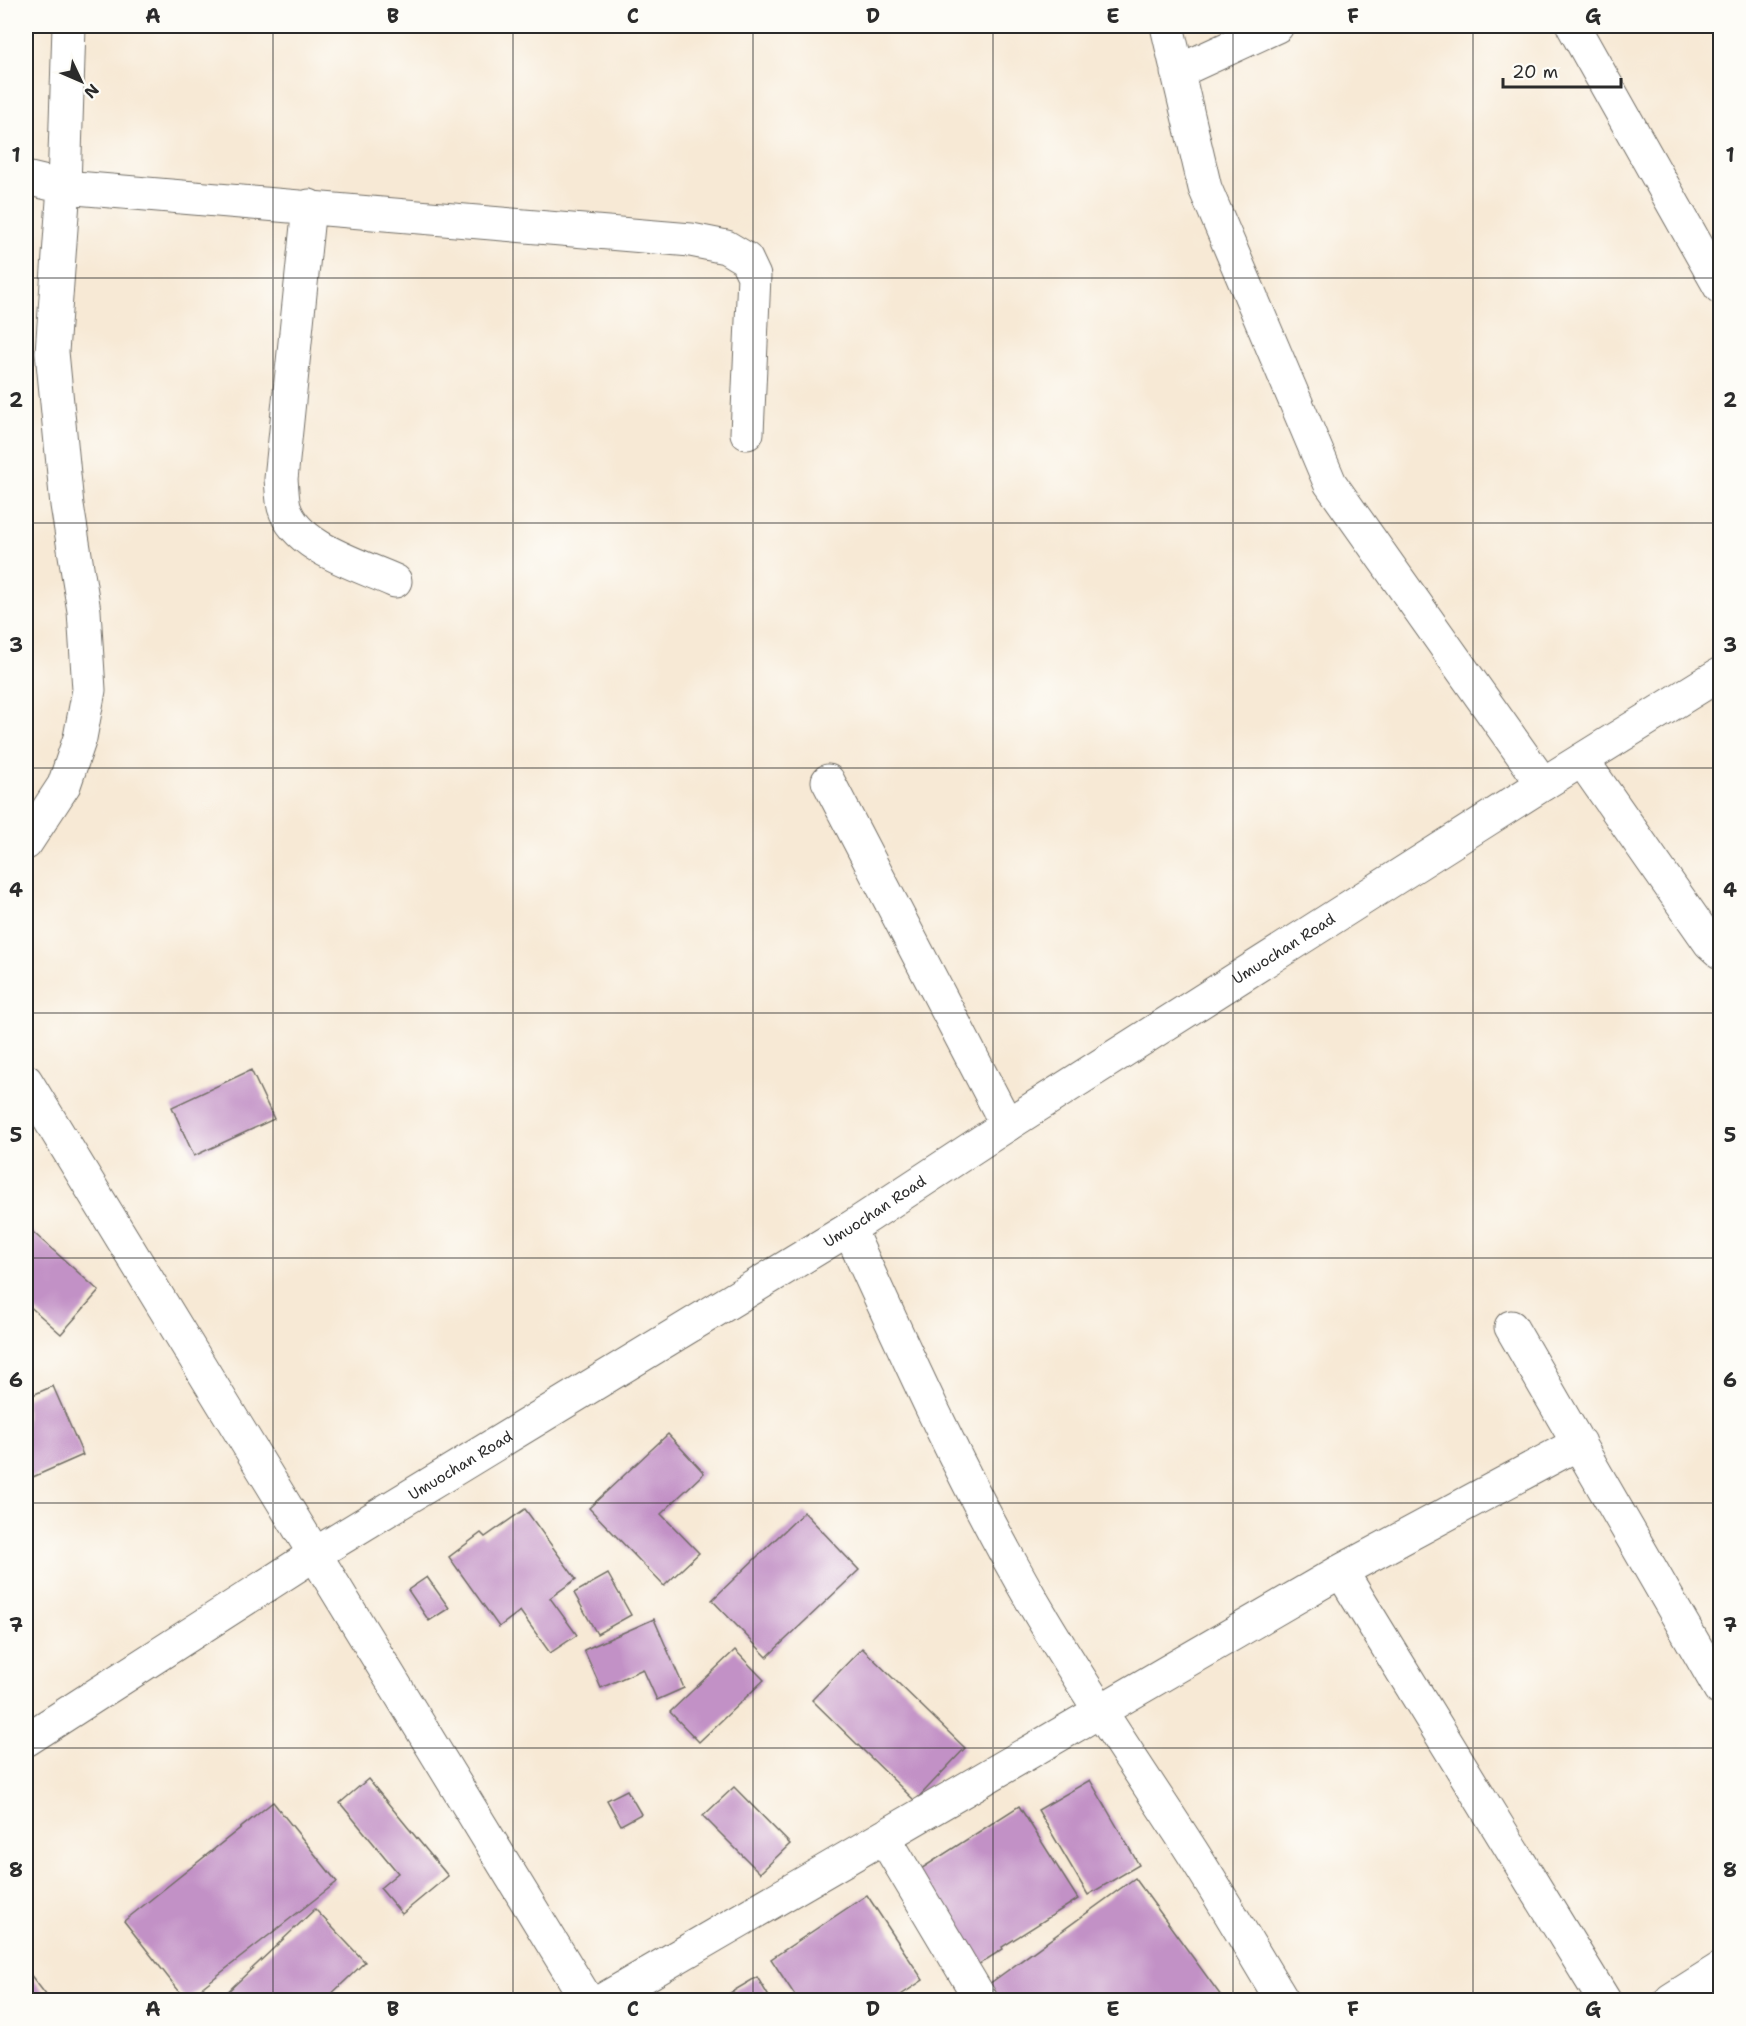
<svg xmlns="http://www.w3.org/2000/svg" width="1746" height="2026" viewBox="0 0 1746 2026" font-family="'Shantell Sans',sans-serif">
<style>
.building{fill:#c291c6}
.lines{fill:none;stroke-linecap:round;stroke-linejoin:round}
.street-casing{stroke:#726e66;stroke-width:35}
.secondary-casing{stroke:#726e66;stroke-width:35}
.street{stroke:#fff;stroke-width:33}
.secondary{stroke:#fff;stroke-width:33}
.grid{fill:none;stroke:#2b2b2b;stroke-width:1.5;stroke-opacity:0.55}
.labels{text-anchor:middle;stroke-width:4.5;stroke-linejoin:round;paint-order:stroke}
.street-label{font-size:15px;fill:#2b2b2b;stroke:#fdfcf7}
.neatline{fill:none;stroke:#2b2b2b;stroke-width:2}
.grid-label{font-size:20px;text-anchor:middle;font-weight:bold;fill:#2b2b2b}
</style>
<rect width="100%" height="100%" fill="#fdfcf7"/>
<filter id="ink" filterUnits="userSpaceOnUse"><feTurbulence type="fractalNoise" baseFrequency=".0167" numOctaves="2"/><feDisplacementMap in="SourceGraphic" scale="12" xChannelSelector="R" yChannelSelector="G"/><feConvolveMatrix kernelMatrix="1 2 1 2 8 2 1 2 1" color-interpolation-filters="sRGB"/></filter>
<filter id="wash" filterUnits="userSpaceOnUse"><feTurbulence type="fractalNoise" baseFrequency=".008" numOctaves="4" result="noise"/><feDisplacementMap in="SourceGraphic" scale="24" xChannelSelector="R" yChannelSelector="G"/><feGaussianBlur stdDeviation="1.35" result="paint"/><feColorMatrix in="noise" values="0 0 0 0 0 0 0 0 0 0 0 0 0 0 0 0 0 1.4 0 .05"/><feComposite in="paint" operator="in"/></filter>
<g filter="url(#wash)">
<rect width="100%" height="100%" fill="#f7e9d5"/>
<g id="blocks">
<path class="building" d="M251,1070L274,1119L194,1156L172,1107Z
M26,1226L99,1291L61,1334L26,1303Z
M53,1386L83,1455L26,1480V1398Z
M668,1434L704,1473L661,1514L699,1553L664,1586L589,1508Z
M525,1509L576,1579L550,1598L577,1635L550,1653L520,1611L499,1627L449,1557L481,1533L485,1537Z
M804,1512L859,1570L767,1657L712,1600Z
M608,1574L631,1615L597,1634L574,1593Z
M427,1577L449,1608L429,1621L408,1590Z
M654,1619L684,1688L657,1700L643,1669L601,1688L584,1650Z
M862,1648L965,1748L915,1801L812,1700Z
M735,1650L764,1680L699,1742L670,1712Z
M368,1779L448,1876L402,1914L380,1888L398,1873L340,1803Z
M1090,1780L1139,1865L1088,1895L1038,1810Z
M734,1787L790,1844L760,1873L703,1816Z
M627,1790L641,1814L621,1825L607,1800Z
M273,1802L337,1882L186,2000L124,1921Z
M1019,1806L1078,1899L1002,1947L1003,1949L962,1975L902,1881Z
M1135,1878L1224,2000H967Z
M867,1895L923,1980L901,1995L904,2000H798L771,1959Z
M315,1909L365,1962L325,2000H219Z
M26,1969L50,2000H26Z
M757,1977L771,2000H718Z"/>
</g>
</g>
<g filter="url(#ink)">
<use href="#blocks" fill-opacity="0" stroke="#726e66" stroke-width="1.5"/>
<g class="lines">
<g class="street-casing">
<path id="street" d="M1167,26L1205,188L1330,483L1543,784
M1573,26L1720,287
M1177,72L1277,26
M26,178L64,187L691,240L726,247L746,259L754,276L747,433
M309,206L281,479C282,488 282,498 284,507C296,548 360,565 395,581
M1582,760L1710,943L1720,952
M828,781L1007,1125
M26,843L64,785L80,738L89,690L84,611L67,505L52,352L64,187L69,26
M849,1229C907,1356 964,1483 1034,1604C1079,1681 1129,1755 1178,1830C1215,1886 1248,1944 1282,2000
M1511,1327L1720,1689
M1341,1571L1604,2000
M884,1837L981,2000
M603,2000L1341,1571L1579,1443
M1671,2000L1720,1969"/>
</g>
<g class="secondary-casing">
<g id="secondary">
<path d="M26,1081L587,2000"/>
<path id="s1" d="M26,1740L315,1554L849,1229L1007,1125L1543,784L1720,674"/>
</g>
</g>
<use href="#street" class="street"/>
<use href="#secondary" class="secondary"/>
</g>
</g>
<path class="grid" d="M273,26V2000M513,26V2000M753,26V2000M993,26V2000M1233,26V2000M1473,26V2000M26,278H1720M26,523H1720M26,768H1720M26,1013H1720M26,1258H1720M26,1503H1720M26,1748H1720"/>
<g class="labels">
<g class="street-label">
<text dy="5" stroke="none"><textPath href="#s1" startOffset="1486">Umuochan Road</textPath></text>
<text dy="5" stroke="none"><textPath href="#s1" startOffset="1000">Umuochan Road</textPath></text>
<text dy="5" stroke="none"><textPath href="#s1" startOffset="514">Umuochan Road</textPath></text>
</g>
</g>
<rect width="1746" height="2026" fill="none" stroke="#fdfcf7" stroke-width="66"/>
<g transform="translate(81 81) rotate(134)" stroke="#fdfcf7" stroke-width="4.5" paint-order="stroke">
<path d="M0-4.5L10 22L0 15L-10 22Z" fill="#2b2b2b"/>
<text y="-9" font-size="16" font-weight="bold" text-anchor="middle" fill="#2b2b2b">N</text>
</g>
<path d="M1503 78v9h118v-9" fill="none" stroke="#2b2b2b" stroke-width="3"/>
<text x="1512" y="78" font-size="18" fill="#2b2b2b" stroke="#fdfcf7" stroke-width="4.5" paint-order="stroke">20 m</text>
<rect x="33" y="33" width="1680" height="1960" class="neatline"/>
<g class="grid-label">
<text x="153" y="23">A</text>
<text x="393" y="23">B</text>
<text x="633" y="23">C</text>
<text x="873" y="23">D</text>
<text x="1113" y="23">E</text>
<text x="1353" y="23">F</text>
<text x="1593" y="23">G</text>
<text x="16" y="162">1</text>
<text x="1730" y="162">1</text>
<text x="16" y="407">2</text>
<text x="1730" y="407">2</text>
<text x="16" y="652">3</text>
<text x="1730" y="652">3</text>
<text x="16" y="897">4</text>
<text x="1730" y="897">4</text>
<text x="16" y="1142">5</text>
<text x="1730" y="1142">5</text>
<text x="16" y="1387">6</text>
<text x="1730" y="1387">6</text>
<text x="16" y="1632">7</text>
<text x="1730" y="1632">7</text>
<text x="16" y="1877">8</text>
<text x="1730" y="1877">8</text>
<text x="153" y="2016">A</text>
<text x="393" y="2016">B</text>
<text x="633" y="2016">C</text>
<text x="873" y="2016">D</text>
<text x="1113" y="2016">E</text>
<text x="1353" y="2016">F</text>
<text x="1593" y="2016">G</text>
</g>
</svg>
